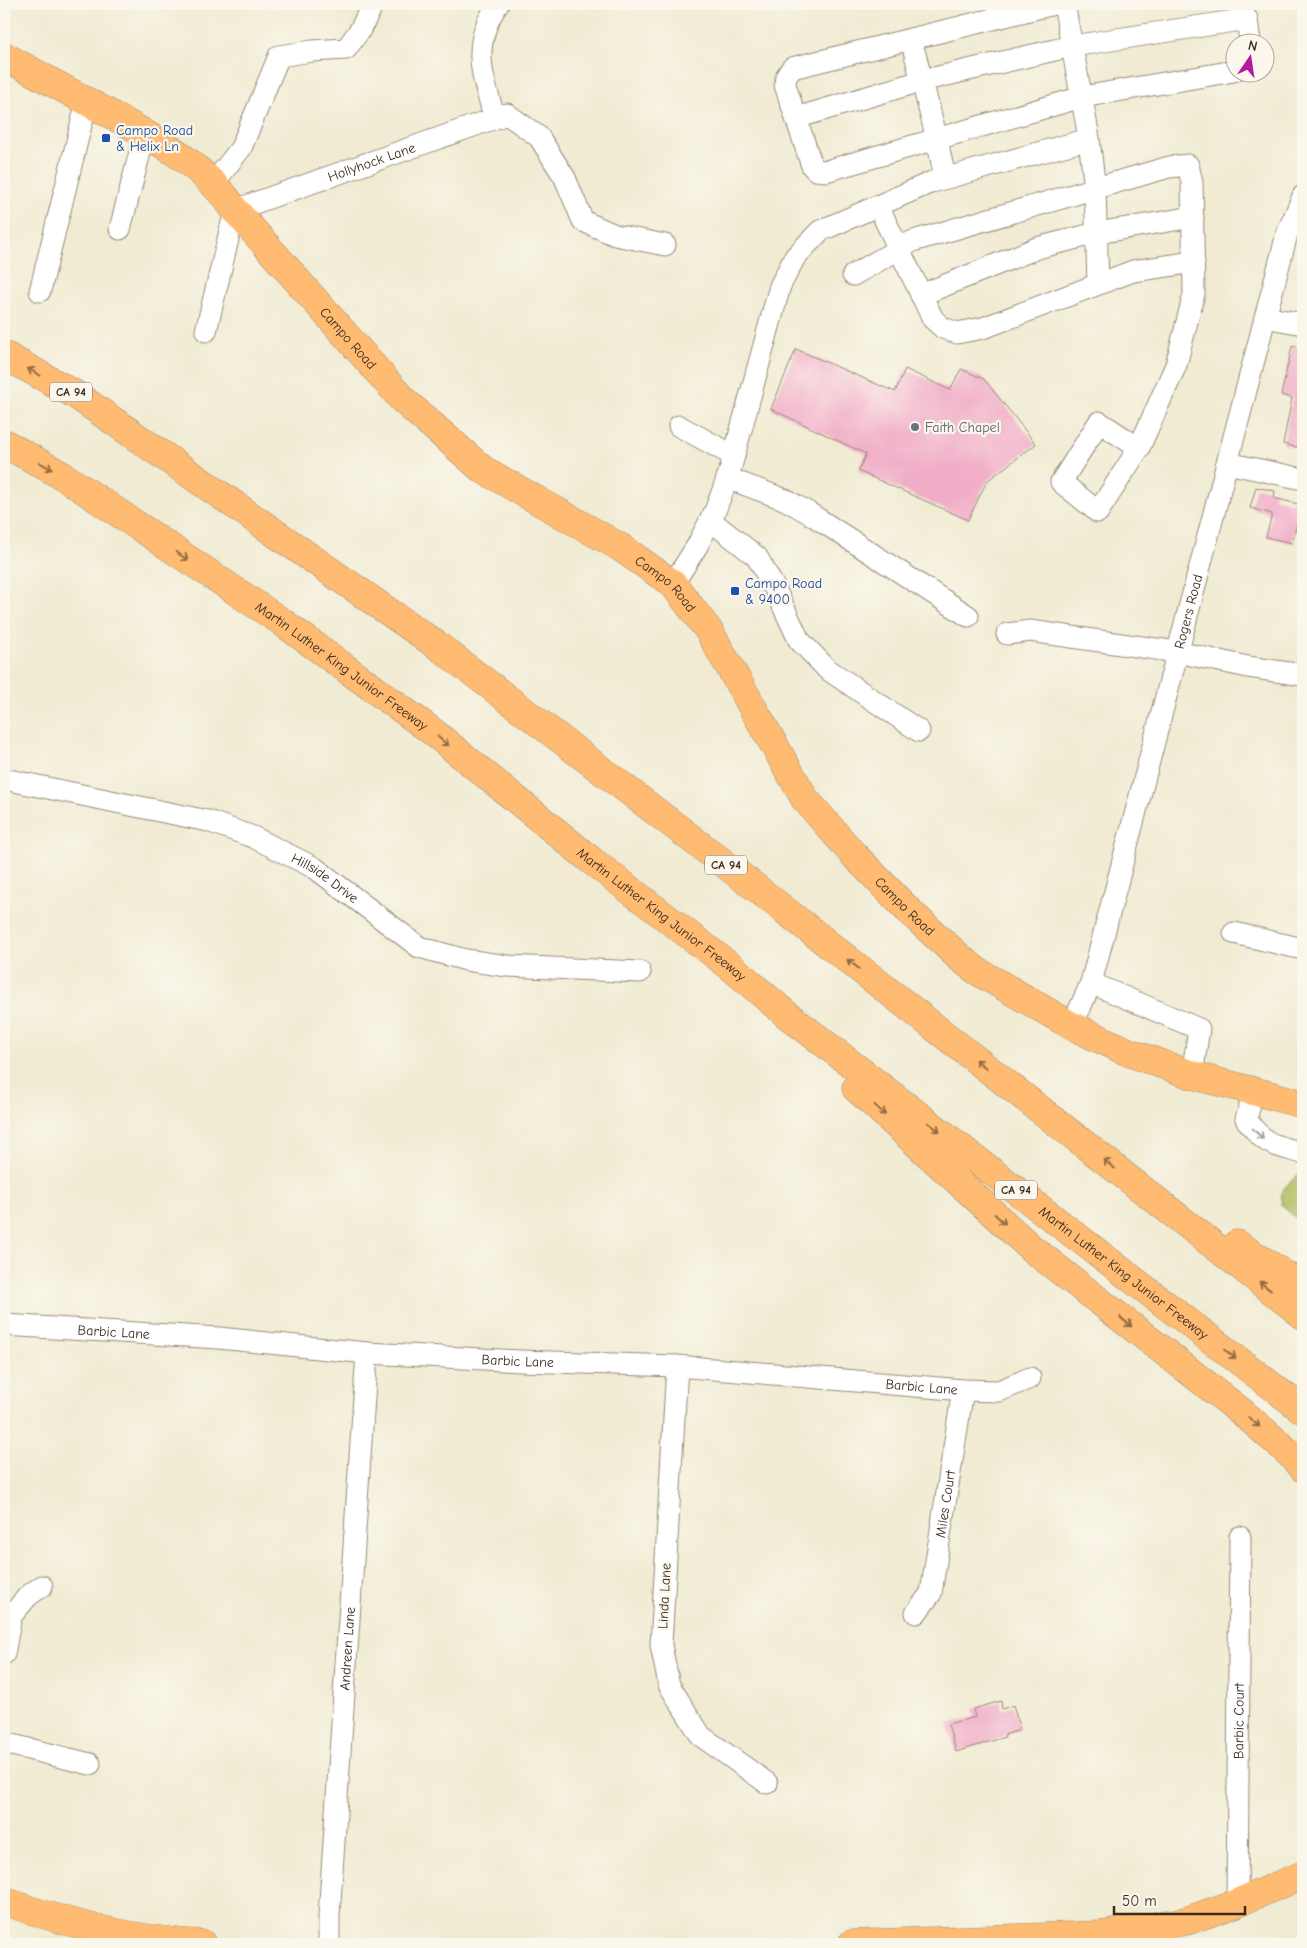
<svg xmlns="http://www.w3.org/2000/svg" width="1307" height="1948" viewBox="0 0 1307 1948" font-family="'Comic Neue',sans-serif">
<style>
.green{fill:#afbc5e;stroke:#75733e}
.building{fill:#f1adc8}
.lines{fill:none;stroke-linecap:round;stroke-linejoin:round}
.minor-casing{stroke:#968a78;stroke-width:23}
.major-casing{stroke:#968a78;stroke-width:29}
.highway-casing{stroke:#968a78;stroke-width:29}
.minor{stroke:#fff;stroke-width:21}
.major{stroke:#ffbb71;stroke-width:28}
.highway{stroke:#ffbb71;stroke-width:28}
.oneway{stroke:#936b43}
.oneway2{stroke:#a79f9a}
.transit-dot{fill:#1a4fb4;stroke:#fbf7ec;stroke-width:2}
.worship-dot{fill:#6b7280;stroke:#fbf7ec;stroke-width:2}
.labels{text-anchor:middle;stroke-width:4.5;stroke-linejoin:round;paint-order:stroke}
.shield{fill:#fbf7ec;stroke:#75685c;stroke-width:1}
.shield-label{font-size:12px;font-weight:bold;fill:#3b2a1e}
.transit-label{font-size:14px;fill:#164399;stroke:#fbf7ec;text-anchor:start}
.street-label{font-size:14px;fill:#3b2a1e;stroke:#fbf7ec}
.worship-label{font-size:14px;fill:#5b616d;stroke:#fbf7ec;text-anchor:start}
</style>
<rect width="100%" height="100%" fill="#fbf7ec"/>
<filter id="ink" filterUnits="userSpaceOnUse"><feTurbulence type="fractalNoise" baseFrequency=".02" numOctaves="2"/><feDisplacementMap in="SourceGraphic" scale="10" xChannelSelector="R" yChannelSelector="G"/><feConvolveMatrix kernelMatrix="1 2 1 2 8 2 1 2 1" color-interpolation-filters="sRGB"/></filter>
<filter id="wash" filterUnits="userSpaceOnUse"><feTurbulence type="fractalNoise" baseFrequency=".0096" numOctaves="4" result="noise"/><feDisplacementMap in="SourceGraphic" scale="20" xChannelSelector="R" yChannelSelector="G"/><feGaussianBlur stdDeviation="1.12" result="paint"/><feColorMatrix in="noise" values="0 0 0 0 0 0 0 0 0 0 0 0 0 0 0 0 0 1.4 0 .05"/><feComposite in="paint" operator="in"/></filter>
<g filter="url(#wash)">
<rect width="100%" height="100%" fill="#f0ebd2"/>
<path class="green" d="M1303,1170V1224L1281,1205L1282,1190Z"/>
<g id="blocks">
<path class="building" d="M1292,346L1303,348V449L1283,444L1292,398L1281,395Z
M796,349L895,392L905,369L950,390L961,369L984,379L1036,444L987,481L968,520L858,471L866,454L771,409Z
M1256,487L1275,491L1274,498L1302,505L1292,543L1266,537L1272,514L1250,508Z
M1001,1701L1002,1709L1013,1705L1020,1730L1004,1735L1005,1737L956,1752L948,1724L975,1717L973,1709Z"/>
</g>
</g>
<g filter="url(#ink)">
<use href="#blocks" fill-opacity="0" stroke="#968a78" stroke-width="1"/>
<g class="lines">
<g class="minor-casing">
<g id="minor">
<path d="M1054,4L792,68L786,77L785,85L812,166L816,170L826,171L1082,97L1234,71"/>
<path d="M1064,4L1088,132L1095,188L1098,284"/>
<path d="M911,39L937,139L945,178"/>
<path d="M495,118C482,76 470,44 498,4"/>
<path d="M796,118L921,81L1072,46L1247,19L1250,42"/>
<path d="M213,184L241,148L279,56L312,51L346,49L360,30L373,4"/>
<path d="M878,206L933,319L943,328L957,333L983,328L1133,271L1194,262"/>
<path d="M120,229L145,133"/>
<path d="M853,275L913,241L1169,167L1188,165L1192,182L1194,294L1176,365L1139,448"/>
<path d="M40,291L87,101"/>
<path d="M921,295L1037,248L1097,233L1193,217"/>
<path d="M1265,317L1303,324"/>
<path id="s1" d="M206,331L235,210L507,114L539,137L565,178L583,221L615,235L665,245"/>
<path d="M1099,422L1139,448L1098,512L1061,482Z"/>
<path d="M679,426L734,456"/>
<path d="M1227,463L1303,479"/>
<path d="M727,478L786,500L809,513L968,616"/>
<path d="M710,520L757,557L775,589L799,640L827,669L919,731"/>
<path d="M673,584L697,546L715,511L729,474L780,286L795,257L820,231L932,182L1089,139"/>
<path d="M1007,634L1030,631L1177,652L1248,667L1303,675"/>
<path id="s2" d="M4,779L208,821L253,837L315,868L419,947L466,960L507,966L640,972"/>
<path d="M1234,933L1303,949"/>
<path d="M1091,983L1199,1029L1192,1075"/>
<path id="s3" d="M1072,1026L1091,983L1287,234L1303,196"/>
<path d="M1254,1091L1246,1119C1265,1146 1273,1145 1303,1153"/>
<path id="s4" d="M4,1325L219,1338L367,1353L520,1361L677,1366L963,1390L999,1391L1030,1378"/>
<path d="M677,1366L661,1645L669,1685L701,1736L767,1783"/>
<path id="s5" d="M916,1613L931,1593L963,1390"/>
<path d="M4,1654L11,1616L28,1596L42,1586"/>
<path d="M4,1743L90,1764"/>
<path id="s6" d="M1237,1903L1240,1537"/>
<path id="s7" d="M329,1944V1916L367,1353"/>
</g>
</g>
<g class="major-casing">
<g id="major">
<path id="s8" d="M4,56C39,75 74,94 108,113C156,139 203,164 235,210L403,400L482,469L620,547L673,584L709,631L805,799L853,854L911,913L960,958L977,971L1072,1026L1128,1052L1192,1075L1303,1104"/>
<path d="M4,1901C67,1924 134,1940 202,1944"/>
<path d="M852,1944L1101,1935L1186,1921L1237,1903L1303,1875"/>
</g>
</g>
<g class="highway-casing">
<g id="highway">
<path d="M4,355L76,395L438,646L755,887L1303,1315"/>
<path id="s9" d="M4,443L63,476L282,622L433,732L592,861L731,967L786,1014L1303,1410"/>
<path d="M856,1088L1031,1248L1243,1413L1288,1452L1303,1468"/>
<path d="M1237,1244L1303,1286"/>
</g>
</g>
<use href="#minor" class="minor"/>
<use href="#major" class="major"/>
<use href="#highway" class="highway"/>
</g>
<defs><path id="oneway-shaft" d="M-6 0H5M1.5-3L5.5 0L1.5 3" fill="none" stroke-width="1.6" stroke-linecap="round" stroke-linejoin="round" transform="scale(1.25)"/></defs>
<g class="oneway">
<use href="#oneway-shaft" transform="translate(34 372) rotate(-151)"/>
<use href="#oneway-shaft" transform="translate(46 466) rotate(29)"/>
<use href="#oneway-shaft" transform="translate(182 556) rotate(34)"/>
<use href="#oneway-shaft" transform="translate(443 741) rotate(39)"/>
<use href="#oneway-shaft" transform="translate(853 964) rotate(-142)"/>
<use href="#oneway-shaft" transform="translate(981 1064) rotate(-142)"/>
<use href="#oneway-shaft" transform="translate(880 1110) rotate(43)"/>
<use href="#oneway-shaft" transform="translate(934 1127) rotate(37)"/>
<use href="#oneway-shaft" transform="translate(1109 1164) rotate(-142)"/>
<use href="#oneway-shaft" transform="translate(1000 1219) rotate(42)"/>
<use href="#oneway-shaft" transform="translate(1265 1286) rotate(-142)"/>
<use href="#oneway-shaft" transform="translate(1126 1322) rotate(38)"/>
<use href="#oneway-shaft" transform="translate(1230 1354) rotate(37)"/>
<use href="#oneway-shaft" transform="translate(1254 1422) rotate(40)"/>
</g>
<use class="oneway2" href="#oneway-shaft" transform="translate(1258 1134) rotate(44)"/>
</g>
<g class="transit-dot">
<rect x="101" y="133" width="10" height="10" rx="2.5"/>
<rect x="730" y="586" width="10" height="10" rx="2.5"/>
</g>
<circle class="worship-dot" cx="915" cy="427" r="5"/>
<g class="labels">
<g class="shield">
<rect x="50" y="382.5" width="42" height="19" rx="4"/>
<rect x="705" y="855.5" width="42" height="19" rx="4"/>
<rect x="995" y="1180.5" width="42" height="19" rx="4"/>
</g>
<g class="shield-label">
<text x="71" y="396">CA 94</text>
<text x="726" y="869">CA 94</text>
<text x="1016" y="1194">CA 94</text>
</g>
<g class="transit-label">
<text x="116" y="135">Campo Road<tspan x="116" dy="16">&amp; Helix Ln</tspan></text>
<text x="745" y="588">Campo Road<tspan x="745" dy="16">&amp; 9400</tspan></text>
</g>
<g class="street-label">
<text dy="5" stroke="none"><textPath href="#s1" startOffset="269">Hollyhock Lane</textPath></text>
<text dy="5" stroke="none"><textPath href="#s8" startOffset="451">Campo Road</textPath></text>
<text dy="5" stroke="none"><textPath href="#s8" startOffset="856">Campo Road</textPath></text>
<text dy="5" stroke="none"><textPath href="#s3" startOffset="431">Rogers Road</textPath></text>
<text dy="5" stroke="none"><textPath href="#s9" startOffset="405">Martin Luther King Junior Freeway</textPath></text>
<text dy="5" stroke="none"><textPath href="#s2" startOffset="339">Hillside Drive</textPath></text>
<text dy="5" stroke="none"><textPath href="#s8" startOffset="1261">Campo Road</textPath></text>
<text dy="5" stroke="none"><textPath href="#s9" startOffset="810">Martin Luther King Junior Freeway</textPath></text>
<text dy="5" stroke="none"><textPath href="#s9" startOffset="1395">Martin Luther King Junior Freeway</textPath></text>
<text dy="5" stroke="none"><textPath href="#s4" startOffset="110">Barbic Lane</textPath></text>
<text dy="5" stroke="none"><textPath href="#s4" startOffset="515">Barbic Lane</textPath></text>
<text dy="5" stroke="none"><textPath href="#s4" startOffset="920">Barbic Lane</textPath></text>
<text dy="5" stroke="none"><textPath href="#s5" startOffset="115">Miles Court</textPath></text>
<text transform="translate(664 1596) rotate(-87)" y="5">Linda Lane</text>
<text dy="5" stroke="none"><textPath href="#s7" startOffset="296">Andreen Lane</textPath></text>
<text dy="5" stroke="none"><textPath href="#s6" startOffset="182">Barbic Court</textPath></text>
</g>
<g class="worship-label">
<text x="925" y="432">Faith Chapel</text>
</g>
</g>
<rect width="1307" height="1948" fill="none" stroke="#fbf7ec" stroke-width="20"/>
<g transform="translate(1250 58) rotate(13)"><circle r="24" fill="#fbf7ec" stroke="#aea59a"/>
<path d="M0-4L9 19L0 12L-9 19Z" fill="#b5179e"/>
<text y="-8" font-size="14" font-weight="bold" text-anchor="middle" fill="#3b2a1e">N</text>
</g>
<path d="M1114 1906v8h131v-8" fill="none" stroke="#3b2a1e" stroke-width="2.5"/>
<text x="1122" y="1906" font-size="15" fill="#3b2a1e" stroke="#fbf7ec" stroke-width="4" paint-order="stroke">50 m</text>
</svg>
